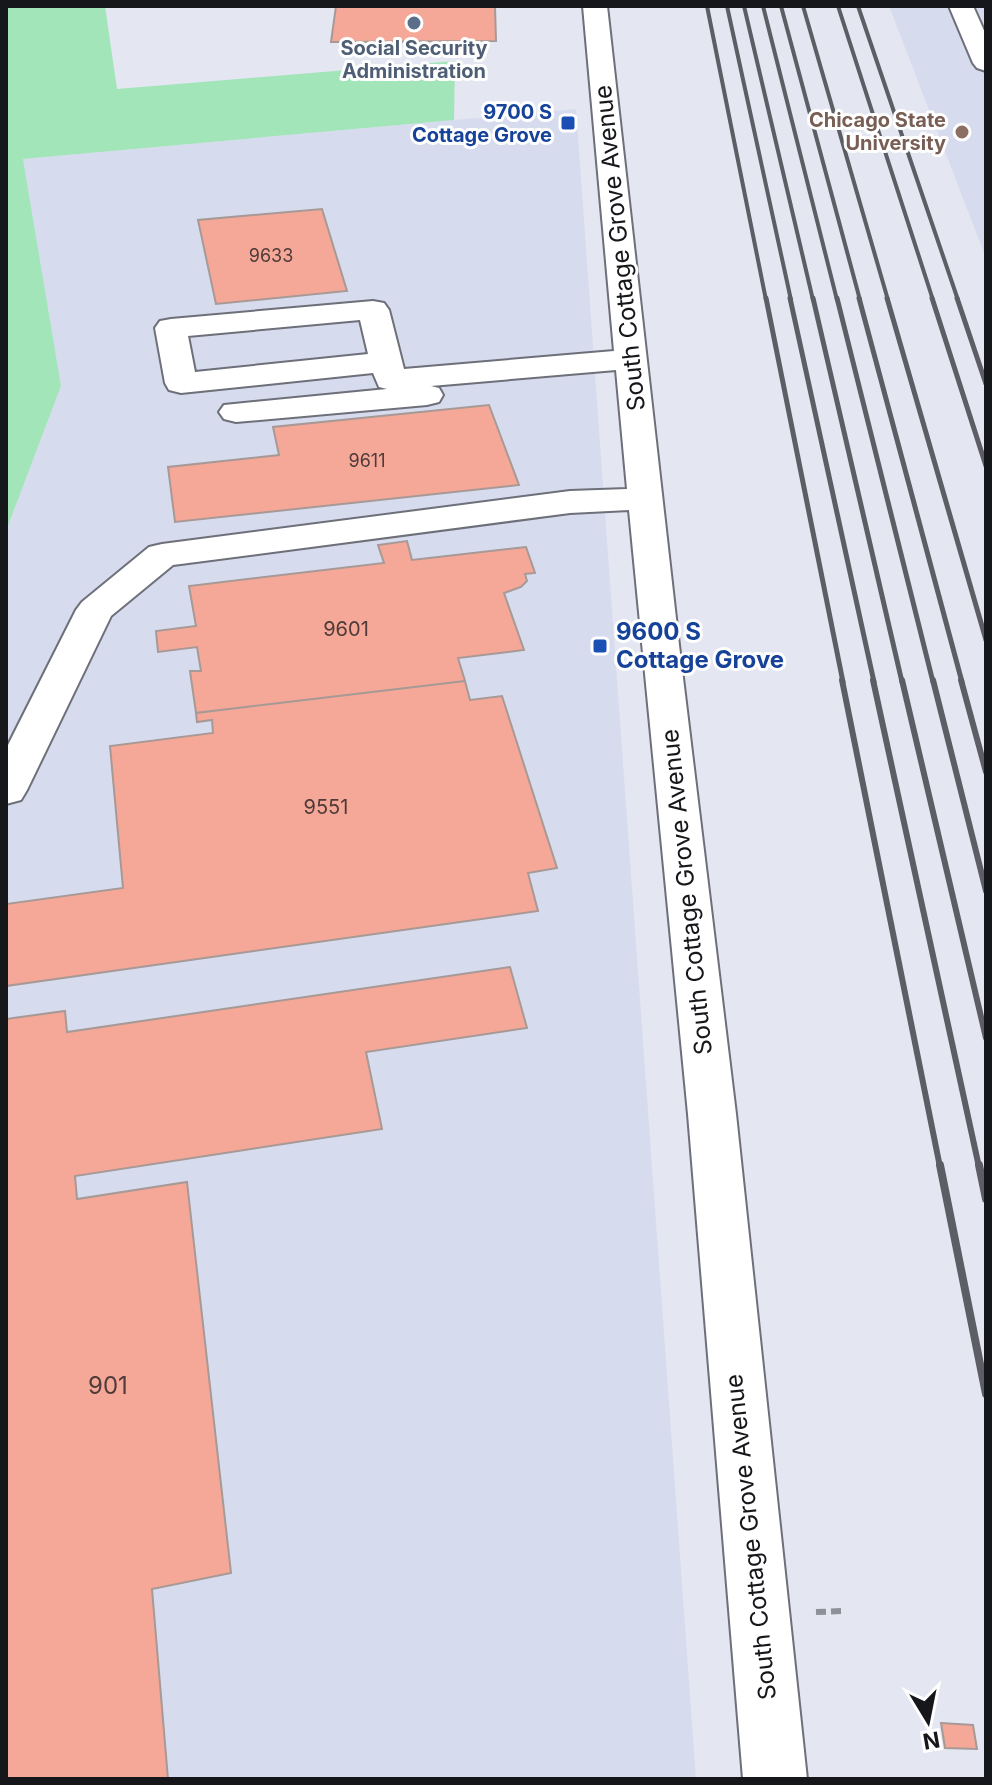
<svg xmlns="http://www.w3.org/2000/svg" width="992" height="1785" viewBox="0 0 992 1785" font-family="Inter,sans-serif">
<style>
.built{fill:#d7dbee}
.green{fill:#a2e5b8}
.building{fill:#f5a897;stroke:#a69996;stroke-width:2}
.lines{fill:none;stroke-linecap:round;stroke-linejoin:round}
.minor-casing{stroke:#6d6f79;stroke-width:4}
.path{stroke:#8e8f98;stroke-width:6;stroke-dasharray:10 5;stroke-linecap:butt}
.minor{fill:#fff;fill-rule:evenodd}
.rail-far3{stroke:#5d5e65;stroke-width:4}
.rail-far2{stroke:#5d5e65;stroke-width:5}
.rail-far1{stroke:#5d5e65;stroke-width:6}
.rail{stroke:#5d5e65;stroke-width:8}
.service-dot{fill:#5c6f8a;stroke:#fff;stroke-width:3}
.transit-dot{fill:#1a4fb4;stroke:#fff;stroke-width:3}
.education-dot{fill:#8d6e63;stroke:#fff;stroke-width:3}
.labels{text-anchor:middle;stroke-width:6;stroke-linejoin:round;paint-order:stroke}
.far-number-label{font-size:18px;fill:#4e3b3a}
.far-service-label{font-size:20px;font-weight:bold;fill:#4e5e75;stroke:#fff}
.far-transit-label{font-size:20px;font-weight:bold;fill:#164399;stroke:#fff;text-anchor:end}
.far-education-label{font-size:20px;font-weight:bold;fill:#785e54;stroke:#fff;text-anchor:end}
.number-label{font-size:20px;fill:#4e3b3a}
.street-label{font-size:24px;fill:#16171b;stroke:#fff}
.transit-label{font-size:24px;font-weight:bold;fill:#164399;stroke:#fff;text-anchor:start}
.near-number-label{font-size:24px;fill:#4e3b3a}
</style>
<rect width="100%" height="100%" fill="#e4e6f2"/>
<path class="built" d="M889,6H986V258Z
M576,109L696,1779H6V531L61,386L23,159Z"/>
<path class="green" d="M6,6H105L117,89L455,61L454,120L23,159L61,386L6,531Z"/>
<path class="building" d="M336,6H495L496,41L331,42Z
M322,209L347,291L216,304L198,220Z
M489,405L519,485L175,522L168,467L279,455L273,427Z
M407,541L412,560L526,547L535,573L525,574L527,581L521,587L504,593L524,650L458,658L465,681L196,713L190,671H201L197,647L158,652L156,631L196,626L189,586L384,563L378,545Z
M465,681L470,700L502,696L557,868L528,873L538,911L6,986V904L123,888L110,746L213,733L212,720L197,722L196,713Z
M510,967L527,1028L366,1052L382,1129L75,1176L77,1199L187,1182L231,1573L152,1589L168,1779H6V1019L65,1011L67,1032Z
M941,1723L973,1725L977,1749L945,1748Z"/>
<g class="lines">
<g class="minor-casing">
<path id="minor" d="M583,6H607L679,645L736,1114L807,1779H743L688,1114L629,510L570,513L173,565L111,616L27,790L21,800L6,804V749L76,610L82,602L149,547L162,544L570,491L627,489L616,370L431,386L439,388L443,395L439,402L427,405L236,422L224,419L219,412L224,405L387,389L379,387L373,373L181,393L169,390L165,383L155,328L160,321L171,319L373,301L384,303L389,310L404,369L614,351ZM360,320L368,354L195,372L188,336Z
M949,6H973L986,35V71L977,68L973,63Z"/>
</g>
<path class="path" d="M816,1612L843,1611"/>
<use href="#minor" class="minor"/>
<path class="rail-far3" d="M707,6L766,300
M727,6L791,300
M744,6L813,300
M763,6L837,300
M781,6L860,300
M803,6L888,300
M838,6L933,300
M858,6L958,300"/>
<path class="rail-far2" d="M766,298L843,682
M790,298L874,682
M813,298L902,682
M837,298L933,682
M859,298L962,682
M887,298L986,640
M932,298L986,466
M957,298L986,384"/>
<path class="rail-far1" d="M842,680L940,1167
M873,680L979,1167
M902,680L986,1038
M933,680L986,891
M961,680L986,772"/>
<path class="rail" d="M940,1165L986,1394
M979,1165L986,1199"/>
</g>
<circle class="service-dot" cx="414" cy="23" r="8"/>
<g class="transit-dot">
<rect x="560" y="115" width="16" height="16" rx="4"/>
<rect x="592" y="638" width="16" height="16" rx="4"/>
</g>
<circle class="education-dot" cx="962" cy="132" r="8"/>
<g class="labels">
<g class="far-number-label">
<text x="271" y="262">9633</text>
<text x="367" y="467">9611</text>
</g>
<g class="far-service-label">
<text x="414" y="55">Social Security<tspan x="414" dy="23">Administration</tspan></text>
</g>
<g class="far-transit-label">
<text x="552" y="119">9700 S<tspan x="552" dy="23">Cottage Grove</tspan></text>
</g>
<g class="far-education-label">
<text x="946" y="127">Chicago State<tspan x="946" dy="23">University</tspan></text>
</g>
<g class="number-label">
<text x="346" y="636">9601</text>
<text x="326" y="814">9551</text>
</g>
<g class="street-label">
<text transform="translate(620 248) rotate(-96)" y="8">South Cottage Grove Avenue</text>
<text transform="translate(687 892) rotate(-96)" y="8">South Cottage Grove Avenue</text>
<text transform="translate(751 1537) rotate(-96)" y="8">South Cottage Grove Avenue</text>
</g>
<g class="transit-label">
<text x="616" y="640">9600 S<tspan x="616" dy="28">Cottage Grove</tspan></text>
</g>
<g class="near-number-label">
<text x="108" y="1394">901</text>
</g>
</g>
<rect width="992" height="1785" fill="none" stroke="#16171b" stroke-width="16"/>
<g transform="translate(928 1721) rotate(170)" stroke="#ffffff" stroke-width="6" paint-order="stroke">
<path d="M0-6L14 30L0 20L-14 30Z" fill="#16171b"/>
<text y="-12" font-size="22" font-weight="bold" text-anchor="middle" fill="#16171b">N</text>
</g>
</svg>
